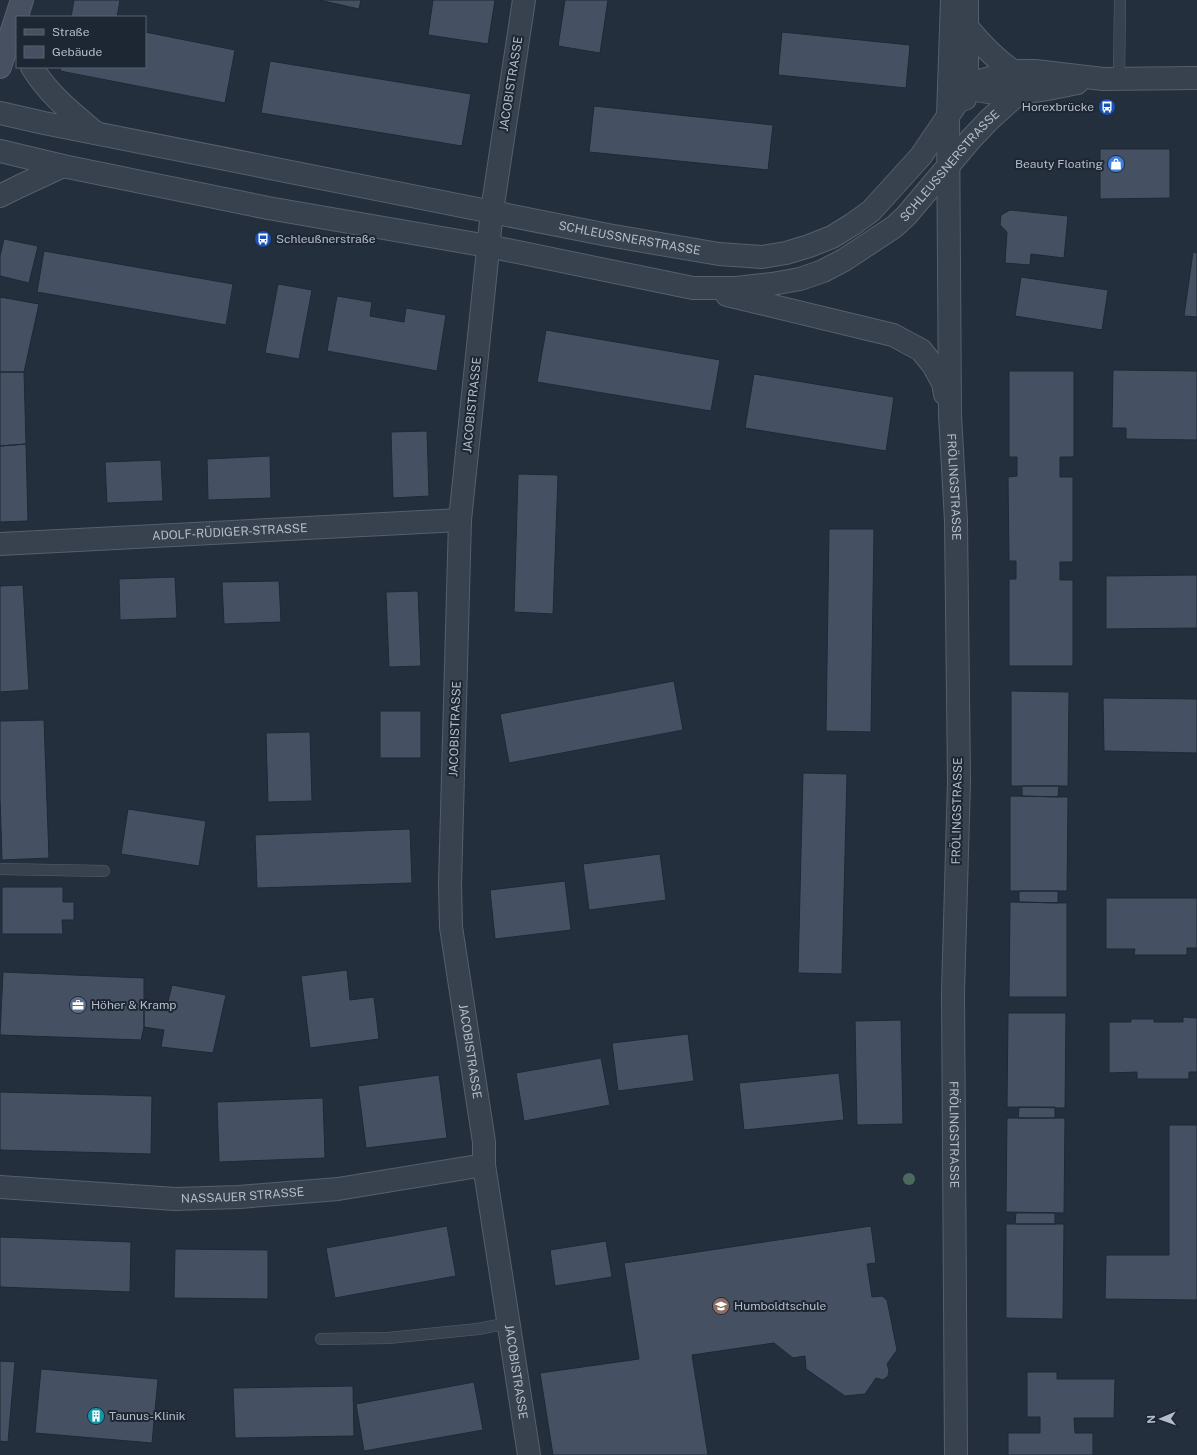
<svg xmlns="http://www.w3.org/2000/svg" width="1197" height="1455" viewBox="0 0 1197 1455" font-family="'Public Sans',sans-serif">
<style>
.building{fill:#455162;stroke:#1f2835}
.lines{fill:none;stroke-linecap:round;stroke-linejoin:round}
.lane-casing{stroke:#565f6c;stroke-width:12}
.street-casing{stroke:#565f6c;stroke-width:24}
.secondary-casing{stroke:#565f6c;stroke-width:24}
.lane{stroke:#38414e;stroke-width:11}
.street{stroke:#38414e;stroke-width:22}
.secondary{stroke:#465061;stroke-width:22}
.tree{fill:#4b6a5d}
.labels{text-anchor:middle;stroke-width:4;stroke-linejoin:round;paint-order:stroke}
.street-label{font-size:12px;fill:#b4bcc9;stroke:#1d2633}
.poi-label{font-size:12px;fill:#b4bcc9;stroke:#1d2633;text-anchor:start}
</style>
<rect width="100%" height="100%" fill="#242f3e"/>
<path class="building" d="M74,0H120L117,17H71Z
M319,0H361L359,9Z
M433,0H495L488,44L428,35Z
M565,0H608L600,53L558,46Z
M145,32L235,50L225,103L60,71L61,67H145Z
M782,32L910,45L906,88L778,75Z
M270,61L471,94L462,146L261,113Z
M594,106L773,125L768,170L589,152Z
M1100,149H1170V198L1100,199Z
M1010,210L1068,216L1064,258L1031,254L1030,265L1005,263L1007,232L1000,225L1001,215Z
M4,239L38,246L29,283L0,276V256Z
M44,251L233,284L226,325L37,292Z
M1193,252L1197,253V317L1184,316Z
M1021,277L1108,290L1102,330L1015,316Z
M278,284L312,290L299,359L265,353Z
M337,296L372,302L370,316L404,322L406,308L446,315L437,371L327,351Z
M0,297L39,304L24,372H0Z
M546,330L720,360L711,411L537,382Z
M1113,370L1197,371V440L1126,439V428H1112Z
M1009,371H1074V457H1060V477H1073V562H1060V580H1073V666H1009V579H1016V561H1009L1008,477L1017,476V457H1009Z
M0,372H24L26,444L0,446Z
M754,374L894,397L886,451L745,428Z
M427,431L429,496L393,498L391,432Z
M26,444L28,521L0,522V446Z
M270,456L271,498L208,500L207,459Z
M161,460L163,501L107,503L105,462Z
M518,474L558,475L553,614L514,612Z
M829,529H874L871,732L826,731Z
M1197,575V628L1106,629V576Z
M175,577L177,618L120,620L119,579Z
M279,581L281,622L224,624L222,582Z
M23,585L29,690L0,692V586Z
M418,591L421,666L389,667L386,592Z
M674,681L683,730L509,763L500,714Z
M1011,691L1069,692L1068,786H1011Z
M1103,698L1197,699V753L1104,751Z
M380,711H421V758H380Z
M44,720L49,858L2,860L0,797V721Z
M310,732L312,801L268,802L266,733Z
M803,773L847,774L842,974L798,973Z
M1022,786H1059L1058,797L1022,796Z
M1010,796L1068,797L1067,891H1010Z
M128,809L206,821L199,866L121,854Z
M410,829L412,883L257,888L255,835Z
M660,854L666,900L589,910L583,864Z
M565,881L571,930L495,939L490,890Z
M2,887H63V902H74V920H62L63,934H2Z
M1019,891H1058V903L1019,902Z
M1106,898H1197V948H1187V955H1134L1135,949H1106Z
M1010,902L1067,903V997H1009Z
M347,970L350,1000L374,997L379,1039L310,1048L301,976Z
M3,972L144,978V1027L141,1040L0,1035Z
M172,985L226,995L213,1053L161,1047L164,1030L144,1027V1007L166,1010Z
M1008,1013H1066L1065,1108L1007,1107Z
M1183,1017L1197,1018V1072H1189V1079H1137V1072L1109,1073V1022H1131V1019H1154V1022H1183Z
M901,1020L903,1124L857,1125L855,1021Z
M688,1034L694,1081L618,1091L612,1043Z
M601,1058L610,1105L524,1121L516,1073Z
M839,1073L844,1120L744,1130L739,1083Z
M439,1075L447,1138L366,1148L358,1086Z
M0,1092L152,1096L151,1154L0,1150Z
M323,1098L325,1158L219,1162L217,1102Z
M1019,1107H1055V1118H1018Z
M1007,1118H1065L1064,1213L1006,1212Z
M1169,1125H1197V1300L1105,1299L1106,1255H1169Z
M1016,1213H1055V1224H1015Z
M1006,1224H1064L1063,1319L1006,1318Z
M447,1226L456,1276L335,1298L326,1248Z
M871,1226L876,1263L867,1264L872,1297L882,1296L887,1300L897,1350L887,1364L889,1370L888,1376L883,1380L876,1378L865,1394L845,1396L806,1369L805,1356L793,1358L774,1343L692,1355L708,1455H553L540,1373L639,1359L624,1263Z
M0,1237L131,1242L130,1292L0,1287Z
M606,1241L612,1277L555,1286L550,1250Z
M175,1249L268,1250V1299L174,1298Z
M0,1361L15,1362L8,1442L0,1441Z
M41,1369L158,1379L152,1443L35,1433Z
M1027,1372H1057V1379H1115L1114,1418H1074L1075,1433H1093V1455H1008V1433H1040V1417H1027Z
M474,1382L483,1430L364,1451L356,1404Z
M353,1386L354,1436L235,1438L233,1388Z"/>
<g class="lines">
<g class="lane-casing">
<path id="lane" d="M1119,79L1120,0
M0,869L104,871
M321,1339L388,1338L478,1329L509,1323"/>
</g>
<g class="street-casing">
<g id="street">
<path id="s1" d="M524,0L492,211L460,520L450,884L451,927L484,1142V1165L529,1455"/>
<path id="s2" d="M952,0L948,116L950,415L956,521L959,781L953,992L956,1455"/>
<path d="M967,27C981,44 995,59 1013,71"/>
<path d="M32,67C48,94 72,113 96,133"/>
<path d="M965,84L967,88C1009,99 1037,91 1077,83"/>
<path d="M965,99L967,88V0"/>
<path id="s3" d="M0,113L44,123L608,235L719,254L762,257L786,253L809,246L832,237L853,224L871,211L921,156L967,88L983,80L1013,71H1035L1103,79L1197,78"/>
<path id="s4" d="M0,151L63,166L268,208L488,246L693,288H736L772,284L800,279L823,271L844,260L894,227L906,216L971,139L989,120L1019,93"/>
<path d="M0,196L20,186L63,166"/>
<path d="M727,295L893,335L921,350L933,365L943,383L945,394"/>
<path id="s5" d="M0,544L460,520"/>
<path id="s6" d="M0,1187L175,1199L239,1197L338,1189L484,1165"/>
</g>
</g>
<g class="secondary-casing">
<path id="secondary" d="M0,67L22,0"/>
</g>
<use href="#lane" class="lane"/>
<use href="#street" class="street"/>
<use href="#secondary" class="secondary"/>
</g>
<circle class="tree" cx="909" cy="1179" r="6"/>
<defs>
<g id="bus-disc" transform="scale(0.9)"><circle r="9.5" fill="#1a4fb4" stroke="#1d2633"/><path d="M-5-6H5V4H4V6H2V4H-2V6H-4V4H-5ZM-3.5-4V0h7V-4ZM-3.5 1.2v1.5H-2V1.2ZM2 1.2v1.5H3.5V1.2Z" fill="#fff"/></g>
<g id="shop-disc" transform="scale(0.9)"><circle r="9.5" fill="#3f7fe0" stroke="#1d2633"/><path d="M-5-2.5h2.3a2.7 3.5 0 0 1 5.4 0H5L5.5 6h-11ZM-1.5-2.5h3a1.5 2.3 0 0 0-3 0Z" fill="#fff"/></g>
<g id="office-disc" transform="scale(0.9)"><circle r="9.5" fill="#5c6f8a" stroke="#1d2633"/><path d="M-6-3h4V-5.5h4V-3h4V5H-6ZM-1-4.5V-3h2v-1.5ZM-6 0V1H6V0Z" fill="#fff"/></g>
<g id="school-disc" transform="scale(0.9)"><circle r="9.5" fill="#8d6e63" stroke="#1d2633"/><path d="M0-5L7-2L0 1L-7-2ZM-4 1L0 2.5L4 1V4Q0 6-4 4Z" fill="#fff"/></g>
<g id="building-disc" transform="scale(0.9)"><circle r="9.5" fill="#0f9aa8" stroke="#1d2633"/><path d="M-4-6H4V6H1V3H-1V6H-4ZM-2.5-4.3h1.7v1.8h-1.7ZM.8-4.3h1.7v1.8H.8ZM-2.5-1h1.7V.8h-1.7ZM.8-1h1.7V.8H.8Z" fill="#fff"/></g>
</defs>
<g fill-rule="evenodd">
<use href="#bus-disc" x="1107" y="107"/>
<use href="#shop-disc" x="1116" y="164"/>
<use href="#bus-disc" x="263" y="239"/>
<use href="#office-disc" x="78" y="1005"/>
<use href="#school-disc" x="721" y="1306"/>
<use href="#building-disc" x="96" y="1416"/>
</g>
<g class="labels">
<g class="street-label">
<text transform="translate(511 84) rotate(-81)" y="4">JACOBISTRASSE</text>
<text dy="4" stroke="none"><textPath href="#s4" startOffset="1005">SCHLEUSSNERSTRASSE</textPath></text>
<text dy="4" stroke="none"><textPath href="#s3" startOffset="642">SCHLEUSSNERSTRASSE</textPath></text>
<text transform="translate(472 405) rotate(-84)" y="4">JACOBISTRASSE</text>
<text dy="4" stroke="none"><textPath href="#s2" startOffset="487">FRÖLINGSTRASSE</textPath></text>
<text dy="4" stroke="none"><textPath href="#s5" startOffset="230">ADOLF-RÜDIGER-STRASSE</textPath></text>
<text transform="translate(455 729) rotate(-88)" y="4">JACOBISTRASSE</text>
<text transform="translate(957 811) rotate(-89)" y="4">FRÖLINGSTRASSE</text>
<text dy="4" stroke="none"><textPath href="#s1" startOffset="1057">JACOBISTRASSE</textPath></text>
<text dy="4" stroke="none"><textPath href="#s2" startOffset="1135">FRÖLINGSTRASSE</textPath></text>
<text dy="4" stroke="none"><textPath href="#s6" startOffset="243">NASSAUER STRASSE</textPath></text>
<text dy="4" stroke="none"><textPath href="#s1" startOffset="1381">JACOBISTRASSE</textPath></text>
</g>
<g class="poi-label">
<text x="1094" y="111" text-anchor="end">Horexbrücke</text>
<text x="1103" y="168" text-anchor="end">Beauty Floating</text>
<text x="276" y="243">Schleußnerstraße</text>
<text x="91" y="1009">Höher &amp; Kramp</text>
<text x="734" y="1310">Humboldtschule</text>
<text x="109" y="1420">Taunus-Klinik</text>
</g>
</g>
<rect x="16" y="16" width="130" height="52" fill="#1d2633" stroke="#59626f"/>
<rect x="24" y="29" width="20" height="6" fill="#465061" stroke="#59626f"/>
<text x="52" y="36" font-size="12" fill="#b4bcc9">Straße</text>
<rect x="24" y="46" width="20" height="12" fill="#455162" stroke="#59626f"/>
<text x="52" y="56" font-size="12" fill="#b4bcc9">Gebäude</text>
<g transform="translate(1161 1419) rotate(268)" stroke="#1d2633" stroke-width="3" paint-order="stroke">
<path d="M0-3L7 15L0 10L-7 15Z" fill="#b4bcc9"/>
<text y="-6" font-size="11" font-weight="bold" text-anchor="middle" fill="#b4bcc9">N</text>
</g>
</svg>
